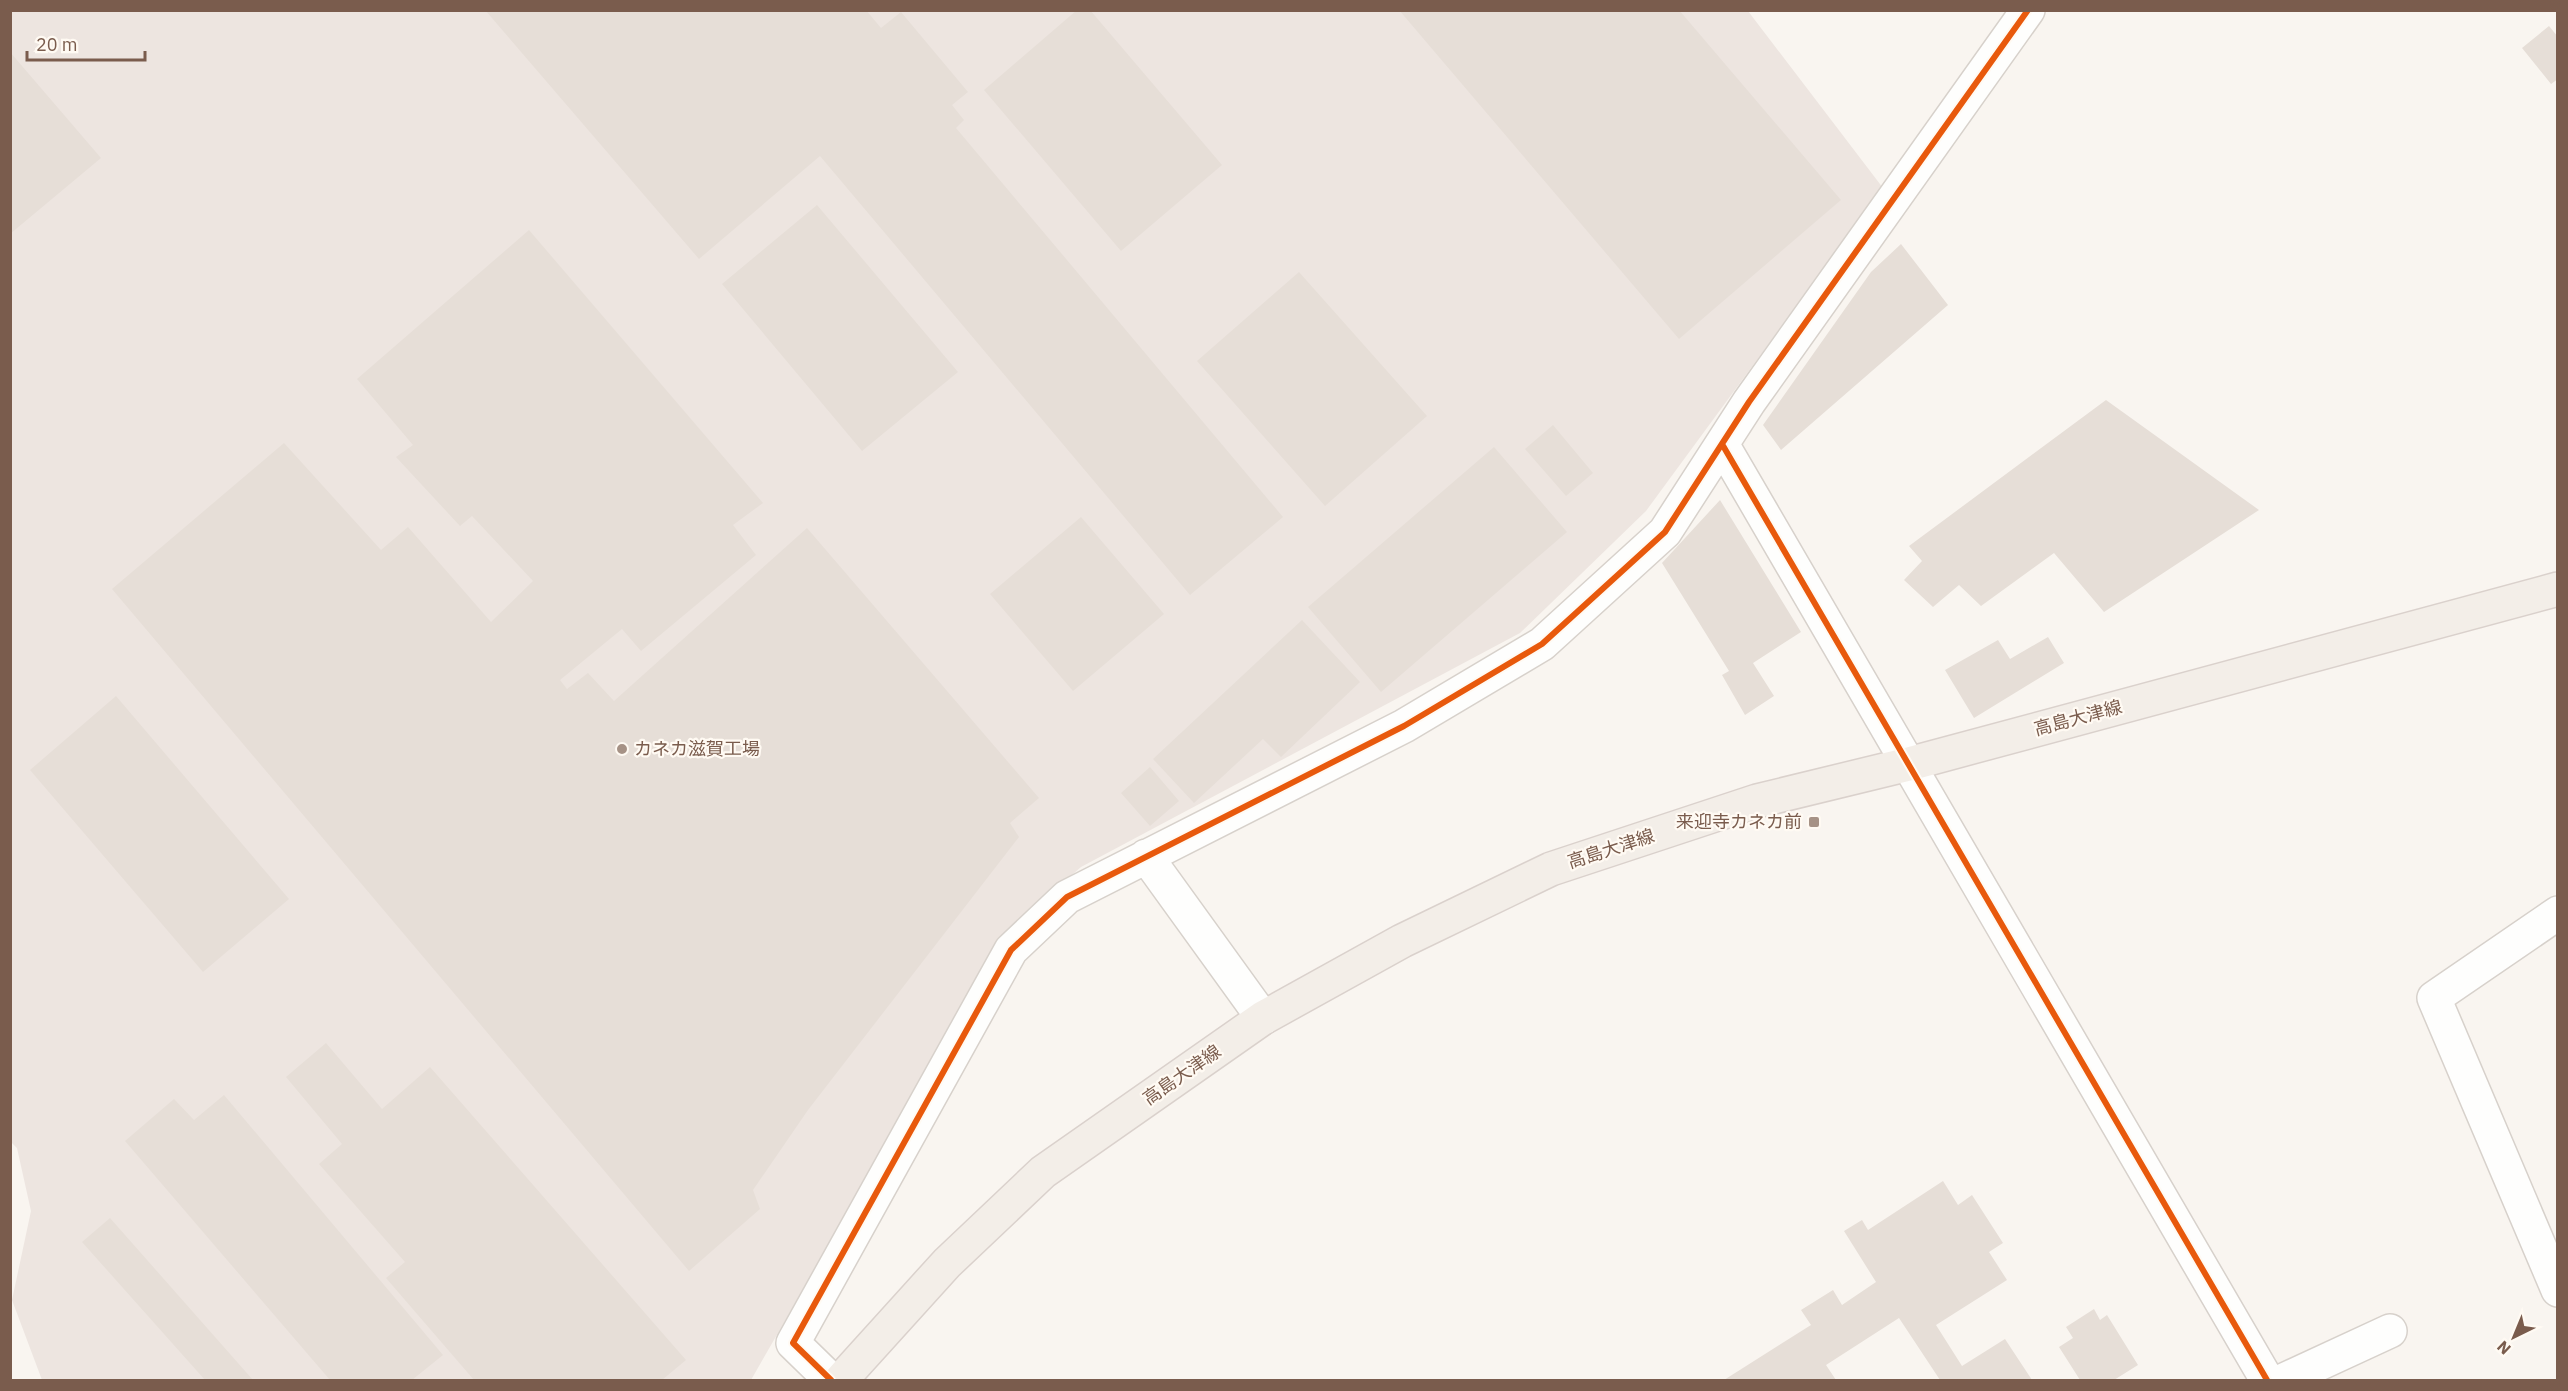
<svg xmlns="http://www.w3.org/2000/svg" width="2568" height="1391" viewBox="0 0 2568 1391" font-family="'IBM Plex Sans','Noto Sans JP',sans-serif">
<style>
.industrial{fill:#ede5e0}
.building{fill:#e6ded7}
.lines{fill:none;stroke-linecap:round;stroke-linejoin:round}
.minor-casing{stroke:#d7d1cb;stroke-width:36}
.major-casing{stroke:#dad1cc;stroke-width:36}
.minor{stroke:#fefefd;stroke-width:33}
.major{stroke:#f3eee8;stroke-width:33}
.cycleway-casing{stroke:#fffaf3;stroke-width:10}
.cycleway{stroke:#e8590c;stroke-width:6}
.poi-dot{fill:#a69286;stroke:#fffaf3;stroke-width:2}
.labels{text-anchor:middle;stroke-width:4.5;stroke-linejoin:round;paint-order:stroke}
.street-label{font-size:18px;fill:#7a5c4d;stroke:#fffaf3}
.poi-label{font-size:18px;fill:#7a5c4d;stroke:#fffaf3;text-anchor:start}
</style>
<rect width="100%" height="100%" fill="#f9f5f0"/>
<path class="industrial" d="M10,11H1748L1883,188L1646,511L1520,633L1081,867L1010,929L751,1380H42L12,1300L31,1211L17,1148L10,1141Z"/>
<path class="building" d="M485,10H866L881,28L901,12L968,92L952,105L964,120L956,128L1283,517L1190,595L820,156L699,259Z
M1077,10H1090L1222,165L1121,251L984,90Z
M1399,10H1679L1841,200L1679,339Z
M2549,26L2558,37V79L2551,84L2522,48Z
M10,52L101,158L10,234Z
M817,205L958,372L862,451L722,284Z
M529,230L763,503L733,525L756,555L641,651L622,629L560,680L567,689L588,673L614,701L807,528L1039,798L1010,823L1019,837L808,1110L753,1190L760,1209L689,1271L112,589L284,443L381,550L408,527L491,622L533,581L472,516L460,526L396,457L413,445L357,379Z
M1901,244L1948,305L1781,450L1763,425L1871,272Z
M1299,272L1427,416L1325,506L1197,361Z
M2106,400L2259,510L2104,612L2054,553L1981,606L1959,585L1933,607L1904,580L1922,561L1909,546Z
M1553,425L1593,473L1566,496L1525,449Z
M1494,447L1567,532L1381,692L1308,607Z
M1720,500L1801,632L1753,663L1774,696L1745,715L1722,675L1729,671L1662,563Z
M1081,517L1164,614L1073,691L990,594Z
M1302,620L1360,682L1281,757L1263,739L1194,803L1153,759Z
M2048,637L2064,663L1974,718L1945,670L1998,640L2010,659Z
M116,696L289,899L203,972L30,770Z
M1150,767L1179,801L1150,826L1121,793Z
M326,1043L382,1109L430,1067L686,1360L662,1380H474L386,1278L405,1262L319,1164L342,1144L286,1077Z
M224,1095L443,1355L412,1380H330L125,1141L174,1099L194,1120Z
M1943,1181L1958,1205L1972,1195L2003,1243L1989,1252L2007,1280L1936,1325L1962,1366L2005,1339L2032,1380H1940L1899,1318L1826,1365L1836,1380H1724L1811,1325L1801,1310L1833,1290L1842,1305L1876,1282L1844,1231L1862,1220L1868,1230Z
M110,1218L253,1380H205L82,1242Z
M2094,1309L2100,1320L2107,1315L2138,1365L2114,1380H2080L2059,1347L2073,1338L2066,1327Z"/>
<g class="lines">
<g class="minor-casing">
<path id="minor" d="M1722,444L2267,1380
M1146,856L1263,1018
M2558,913L2434,998L2558,1290
M831,1380L793,1343L1011,950L1067,897L1404,726L1542,644L1665,532L1749,402L2028,10
M2284,1380L2390,1331"/>
</g>
<g class="major-casing">
<path id="major" d="M841,1380L947,1263L1043,1172L1263,1018L1402,941L1551,869L1757,801L1909,764L2558,589"/>
</g>
<use href="#minor" class="minor"/>
<use href="#major" class="major"/>
<g class="cycleway-casing">
<path id="cycleway" d="M1722,444L2267,1380
M831,1380L793,1343L1011,950L1067,897L1404,726L1542,644L1665,532L1749,402L2028,10"/>
</g>
<use href="#cycleway" class="cycleway"/>
</g>
<g class="poi-dot">
<circle cx="622" cy="749" r="6"/>
<rect x="1808" y="816" width="12" height="12" rx="3"/>
</g>
<g class="labels">
<g class="street-label">
<text transform="translate(2078 718) rotate(-15)" y="6">高島大津線</text>
<text transform="translate(1611 849) rotate(-18)" y="6">高島大津線</text>
<text transform="translate(1182 1075) rotate(-35)" y="6">高島大津線</text>
</g>
<g class="poi-label">
<text x="634" y="755">カネカ滋賀工場</text>
<text x="1802" y="828" text-anchor="end">来迎寺カネカ前</text>
</g>
</g>
<rect width="2568" height="1391" fill="none" stroke="#7a5c4d" stroke-width="24"/>
<g transform="translate(2514 1337) rotate(223)" stroke="#fffaf3" stroke-width="4.5" paint-order="stroke">
<path d="M0-4.5L10 22L0 15L-10 22Z" fill="#7a5c4d"/>
<text y="-9" font-size="16" font-weight="bold" text-anchor="middle" fill="#7a5c4d">N</text>
</g>
<path d="M27 51v9h118v-9" fill="none" stroke="#7a5c4d" stroke-width="3"/>
<text x="36" y="51" font-size="18" fill="#7a5c4d" stroke="#fffaf3" stroke-width="4.5" paint-order="stroke">20 m</text>
</svg>
